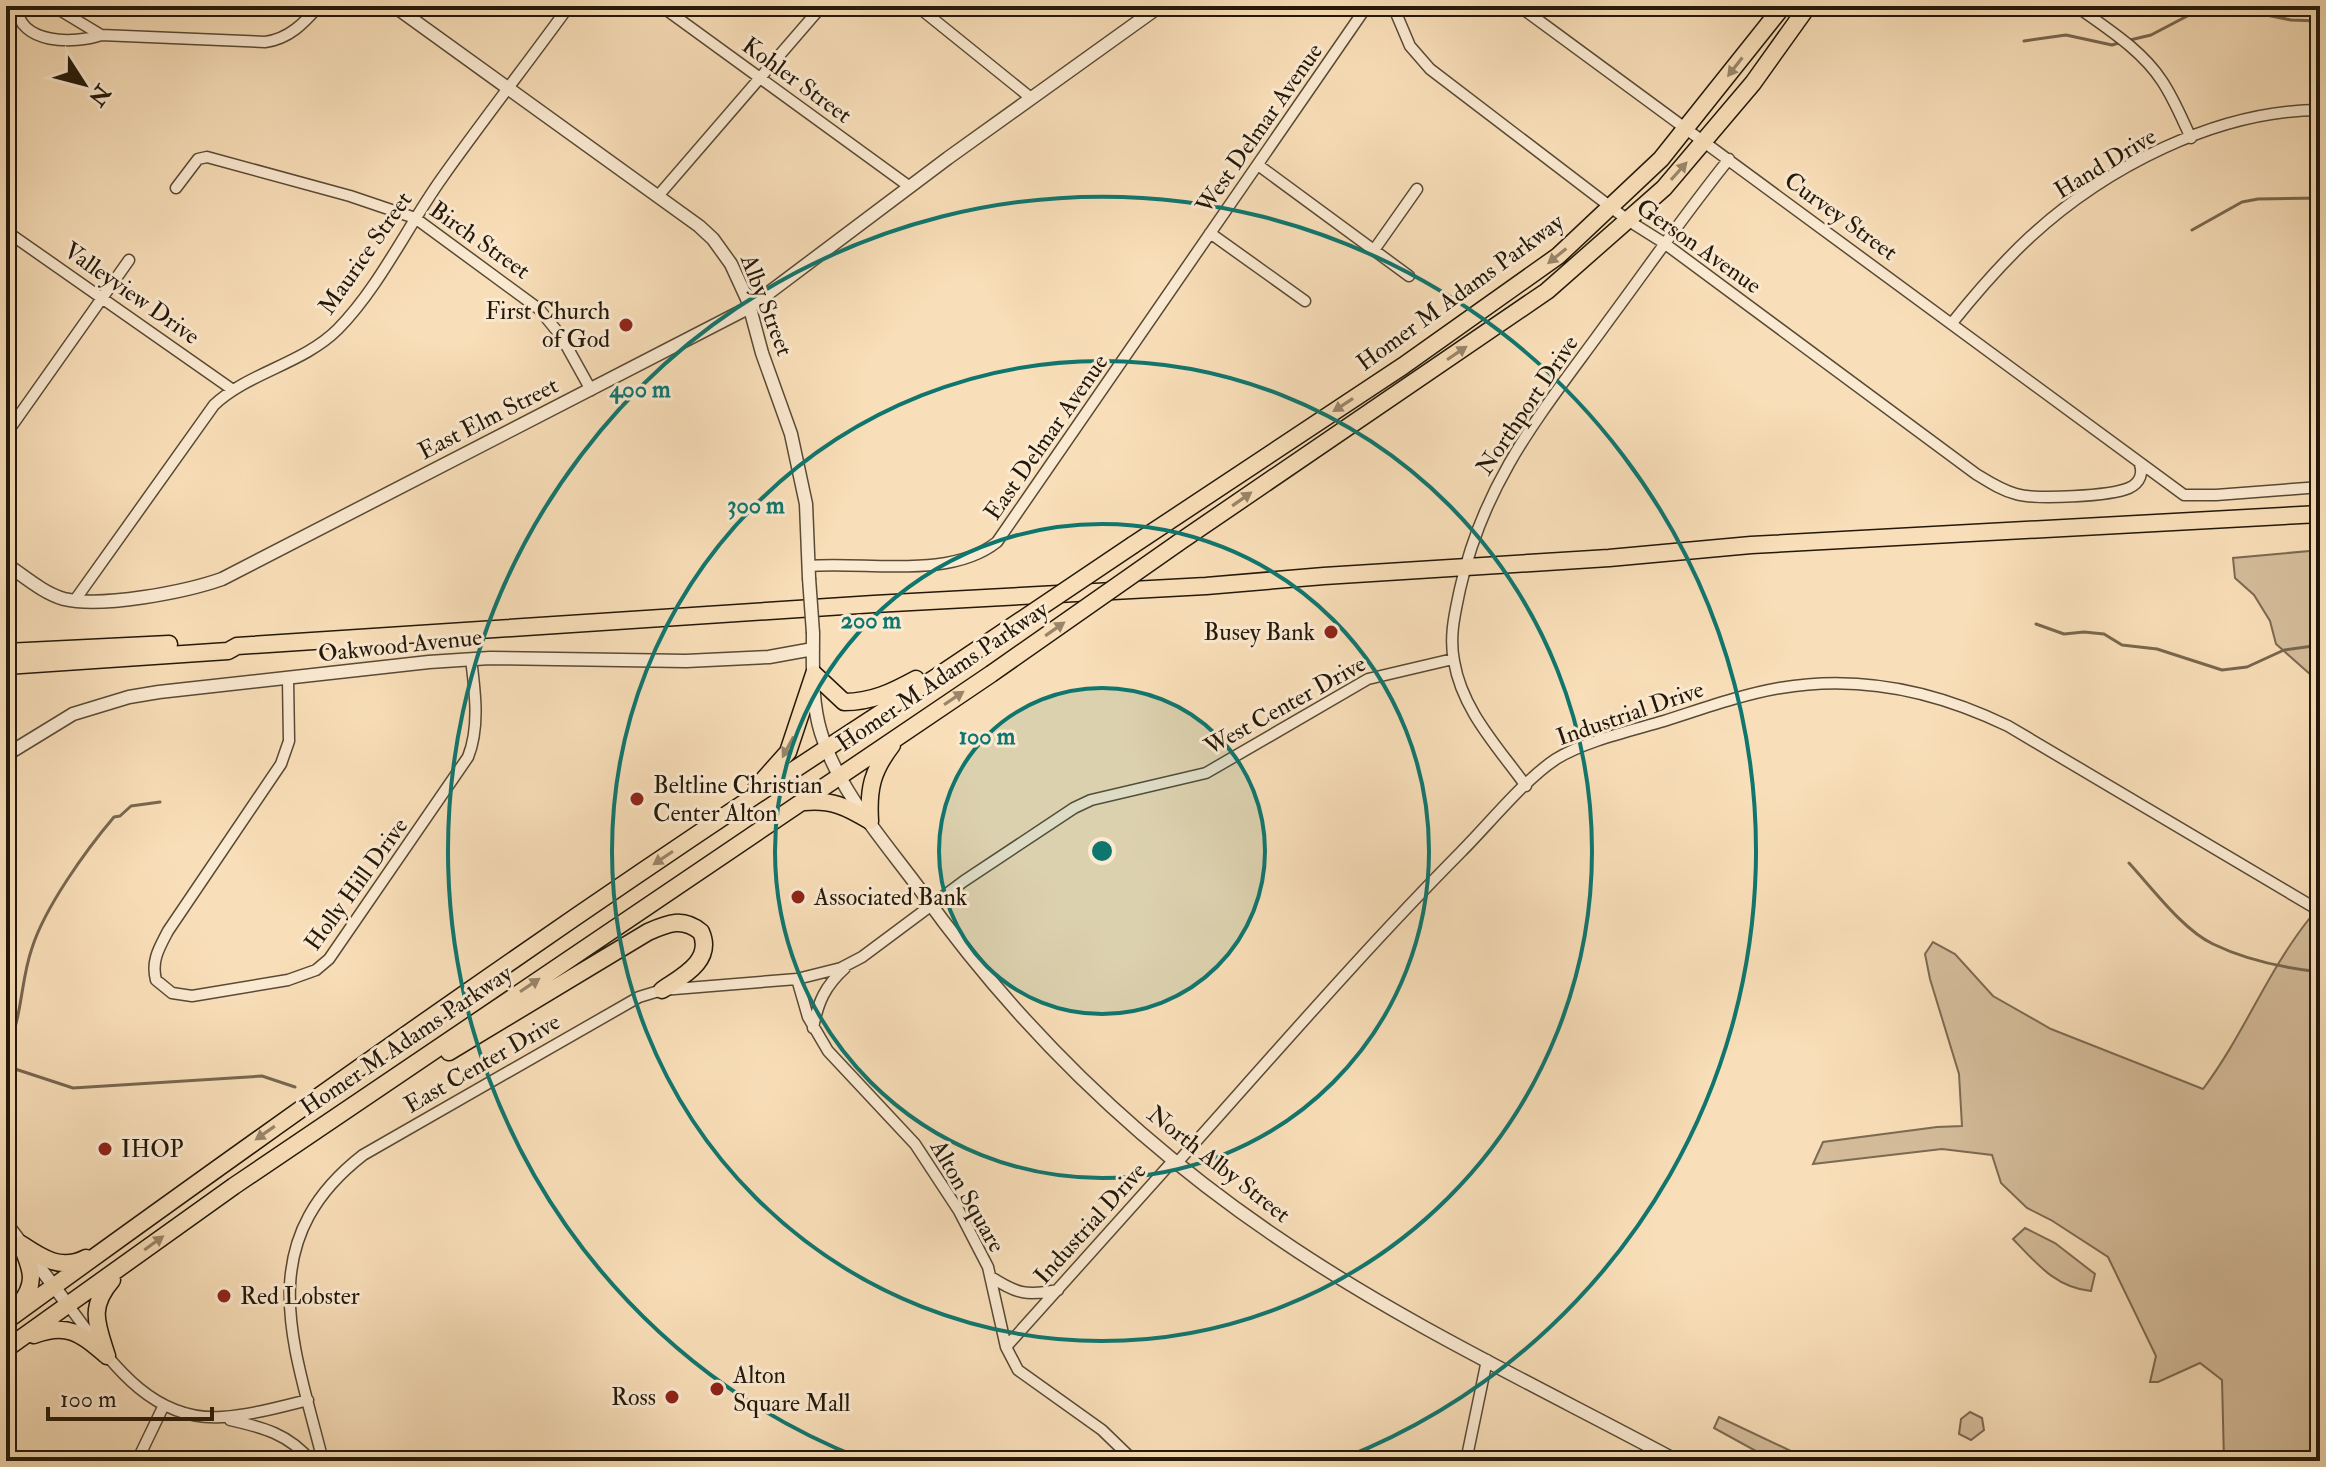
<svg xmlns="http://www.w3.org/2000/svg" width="2326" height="1467" viewBox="0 0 2326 1467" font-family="'IM FELL Double Pica',serif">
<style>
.green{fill:#d5bd9b;stroke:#7c6a52;stroke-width:2}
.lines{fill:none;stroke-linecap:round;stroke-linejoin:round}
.stream{stroke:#78674f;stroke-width:3}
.minor-casing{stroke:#584a35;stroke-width:13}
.tertiary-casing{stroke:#584a35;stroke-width:15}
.primary-casing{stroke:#231809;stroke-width:19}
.trunk-casing{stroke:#231809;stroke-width:19}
.minor{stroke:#fbead2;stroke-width:10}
.tertiary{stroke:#fbead2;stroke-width:12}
.primary{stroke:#f9dfb9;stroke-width:16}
.trunk{stroke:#f9dfb9;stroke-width:16}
.tertiary-bridge-casing{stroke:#584a35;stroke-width:15;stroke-linecap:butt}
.primary-bridge-casing{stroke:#231809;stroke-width:19;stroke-linecap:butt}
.tertiary-bridge{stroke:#fbead2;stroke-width:12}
.primary-bridge{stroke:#f9dfb9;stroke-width:16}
.oneway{fill:#99856a}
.ring{fill:none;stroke:#0f766e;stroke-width:4}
.poi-dot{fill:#8f2418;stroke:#fbead2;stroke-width:3}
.labels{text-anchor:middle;stroke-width:6;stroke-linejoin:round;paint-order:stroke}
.street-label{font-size:24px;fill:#231809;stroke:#fbead2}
.poi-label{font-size:24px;fill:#231809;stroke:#fbead2;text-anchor:start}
.centre{fill:#0f766e;stroke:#fbead2;stroke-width:4}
.ring-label{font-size:24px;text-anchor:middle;font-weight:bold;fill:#0f766e;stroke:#fbead2;stroke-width:6;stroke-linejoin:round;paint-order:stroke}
</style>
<rect width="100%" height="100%" fill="#f9dfb9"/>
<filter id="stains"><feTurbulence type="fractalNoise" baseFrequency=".0025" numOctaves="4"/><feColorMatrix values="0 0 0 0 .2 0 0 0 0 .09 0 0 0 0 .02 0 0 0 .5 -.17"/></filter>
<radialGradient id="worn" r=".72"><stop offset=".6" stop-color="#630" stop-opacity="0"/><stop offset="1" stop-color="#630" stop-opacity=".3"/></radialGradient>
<path class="green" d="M2320,550V683L2276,644L2270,621L2254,595L2235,578L2233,558Z
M2309,919L2320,924V1461H2224L2222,1380L2200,1363L2158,1382H2150L2156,1356L2108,1257L2051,1220L2027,1208L2001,1183L1992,1155L1942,1149L1813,1164L1823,1142L1937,1127L1962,1126L1959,1074L1930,979L1925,954L1933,942L1955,954L1993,996L2051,1029L2203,1089C2243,1036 2267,972 2309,919Z
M2025,1228L2055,1243L2095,1274L2091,1291C2056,1288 2036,1263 2013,1239Z
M1970,1412L1982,1418L1984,1430L1971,1440L1959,1434L1961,1419Z
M1719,1417L1812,1461H1774L1714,1428Z"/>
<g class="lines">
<path class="stream" d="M2130,40L2151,35L2193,13L2223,6L2291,20L2320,21
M2024,41L2066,35L2112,45L2122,42
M2192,230L2242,202L2258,199L2320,198
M2036,624L2064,634L2084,632L2104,634L2122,645L2157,649L2222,670L2247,667L2284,650L2320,645
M2129,863C2152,888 2183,930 2213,944C2246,960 2284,968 2320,972
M6,1050C23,1018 20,982 32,948C45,907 86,850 114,817L120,816L131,806L160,802
M6,1066L73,1088L262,1076L295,1087"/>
<g class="minor-casing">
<path id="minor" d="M17,6C18,45 75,44 101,35L265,42C289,39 304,23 319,6
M53,6L101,35
M661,6L910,187
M917,6L1031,98
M1393,6L1410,46L1430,69L1629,221L1664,243L1976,474C1989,482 2001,490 2016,494C2036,500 2111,496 2129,488C2140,483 2144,473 2139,462
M1519,6L2184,495H2216L2320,487
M2076,6C2106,28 2141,49 2162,81C2174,99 2182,119 2191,138
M1258,165L1409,276
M176,188L198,159L207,157L350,196L415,218L539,309L561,336L591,390
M658,196L822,6
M6,231L233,390
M1210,233L1305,301
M1374,250L1417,189
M1952,323C1976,293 2001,264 2030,237C2105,168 2216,110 2320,110
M6,434L129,260
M808,566C867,561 949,580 997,542L1367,6
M75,600L214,405C249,372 303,364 338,329C380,286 407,227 442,178C483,120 527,64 569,6
M288,679L289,741L281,764L168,931C159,948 151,961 156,980L172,993L192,996L288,980L316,970L329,959L468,757C480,727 475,691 471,659
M1526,786C1498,747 1462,710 1454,661C1449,636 1455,613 1460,589C1485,477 1544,410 1609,320C1649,266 1687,211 1729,159
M797,979L808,1017L828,1051L915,1144L959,1211L988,1267L1006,1347L1018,1370L1102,1430L1134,1461
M813,1028C818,1002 825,986 845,968
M991,1277C1017,1294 1027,1296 1058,1290
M68,1305C107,1356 148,1422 222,1417C251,1415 280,1407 308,1400
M1006,1347L1171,1163L1176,1164C1270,1059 1362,952 1461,852C1489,824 1524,780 1556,759C1585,741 1630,731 1664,721C1702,709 1740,695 1780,688C1860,674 1936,691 2008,726L2320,911
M230,1420C262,1427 289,1434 311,1461
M137,1461L164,1405
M323,1461C294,1345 250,1243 363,1155L639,997L662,990L797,979L841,968L862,957L964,881L1074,808L1091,800L1206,773L1368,679L1453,659
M1466,1461L1487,1360"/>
</g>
<g class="tertiary-casing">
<path id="tertiary" d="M394,6L699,226L713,239L731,264L748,301L762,353L791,434L806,504L809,578
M6,564C24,576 43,593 64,599C102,608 185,592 222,579L750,307L948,158L1160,6
M813,633C813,666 811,701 821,733C839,792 885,842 921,891C1019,1028 1139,1144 1278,1238C1402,1323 1545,1390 1677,1461
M6,755L73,714L129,697L159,692L429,662L490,658L686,661L769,657L813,649
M6,1223L68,1305"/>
</g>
<g class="primary-casing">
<path id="primary" d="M1178,543L1547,291L1664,188L1753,83L1808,6
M1133,545L1403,366L1558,256L1661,159L1783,6
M814,674L844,702C872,702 892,692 916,679
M756,788L788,752L814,674
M804,802C831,799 847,807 870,821
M870,821C868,789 872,771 892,745
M449,1052L648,932C668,923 683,917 701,932C714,961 681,977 662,990
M21,1244C42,1258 61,1271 86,1258
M19,1305C38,1282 31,1269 21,1244
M6,1321C312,1099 620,880 938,676
M34,1335C68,1322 81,1334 106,1355
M6,1349L234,1186L991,674
M107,1356C97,1324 88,1308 112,1280"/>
</g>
<g class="trunk-casing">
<path id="trunk" d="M6,652L169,644
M6,666L228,651L237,646L874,604L1206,586L1324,576L1609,558L1751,545L2320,514"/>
</g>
<use href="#minor" class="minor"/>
<use href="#tertiary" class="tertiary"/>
<use href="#primary" class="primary"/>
<use href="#trunk" class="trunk"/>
<g class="tertiary-bridge-casing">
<path id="tertiary-bridge" d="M809,578L813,633"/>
</g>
<g class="primary-bridge-casing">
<path id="primary-bridge" d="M991,674L1178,543
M938,676L1133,545"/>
</g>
<use href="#tertiary-bridge" class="tertiary-bridge"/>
<use href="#primary-bridge" class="primary-bridge"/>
</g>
<defs><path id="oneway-solid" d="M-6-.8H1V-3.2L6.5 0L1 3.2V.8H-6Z" transform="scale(2)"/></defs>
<g class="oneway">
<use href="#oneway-solid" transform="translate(1735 67) rotate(128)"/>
<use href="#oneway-solid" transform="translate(1679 171) rotate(-48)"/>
<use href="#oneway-solid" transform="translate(1557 256) rotate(141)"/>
<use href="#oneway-solid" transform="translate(1457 353) rotate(-34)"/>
<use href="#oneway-solid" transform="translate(1343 405) rotate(147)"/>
<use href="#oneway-solid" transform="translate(1242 499) rotate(-35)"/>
<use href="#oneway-solid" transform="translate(1055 629) rotate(-35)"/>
<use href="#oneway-solid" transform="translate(954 698) rotate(-34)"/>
<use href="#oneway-solid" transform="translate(788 747) rotate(118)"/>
<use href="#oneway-solid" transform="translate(663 858) rotate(146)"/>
<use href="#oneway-solid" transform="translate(530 985) rotate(-34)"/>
<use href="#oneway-solid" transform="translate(265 1133) rotate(145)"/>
<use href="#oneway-solid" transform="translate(154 1243) rotate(-36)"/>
</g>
<circle cx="1102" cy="851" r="163" fill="#0f766e" fill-opacity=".12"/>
<g class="ring">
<circle cx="1102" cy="851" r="163"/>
<circle cx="1102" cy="851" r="327"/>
<circle cx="1102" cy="851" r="490"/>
<path d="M862 1459A654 654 0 1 1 1342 1459"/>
</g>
<g class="poi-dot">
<circle cx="626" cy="325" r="8"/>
<circle cx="1331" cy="632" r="8"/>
<circle cx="637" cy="799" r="8"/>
<circle cx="798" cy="897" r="8"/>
<circle cx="105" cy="1149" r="8"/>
<circle cx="224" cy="1296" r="8"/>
<circle cx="717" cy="1389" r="8"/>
<circle cx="672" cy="1397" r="8"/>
</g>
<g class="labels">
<g class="street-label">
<text transform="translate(797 80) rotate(36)" y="8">Kohler Street</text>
<text transform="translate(1259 128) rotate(-55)" y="8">West Delmar Avenue</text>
<text transform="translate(2105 163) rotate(-31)" y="8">Hand Drive</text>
<text transform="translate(1841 216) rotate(36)" y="8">Curvey Street</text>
<text transform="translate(480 240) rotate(35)" y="8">Birch Street</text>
<text transform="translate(1699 246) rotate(35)" y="8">Gerson Avenue</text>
<text transform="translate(365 253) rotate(-55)" y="8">Maurice Street</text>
<text transform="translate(1460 292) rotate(-36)" y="8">Homer M Adams Parkway</text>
<text transform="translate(132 293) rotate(35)" y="8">Valleyview Drive</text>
<text transform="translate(767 305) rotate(69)" y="8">Alby Street</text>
<text transform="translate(1527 405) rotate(-56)" y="8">Northport Drive</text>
<text transform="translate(488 418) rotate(-27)" y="8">East Elm Street</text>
<text transform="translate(1046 437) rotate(-55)" y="8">East Delmar Avenue</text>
<text transform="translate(400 645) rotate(-6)" y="8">Oakwood Avenue</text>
<text transform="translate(942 676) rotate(-34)" y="8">Homer M Adams Parkway</text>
<text transform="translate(1285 705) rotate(-29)" y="8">West Center Drive</text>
<text transform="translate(1630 713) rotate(-19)" y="8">Industrial Drive</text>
<text transform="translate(356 884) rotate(-54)" y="8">Holly Hill Drive</text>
<text transform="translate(406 1040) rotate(-34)" y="8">Homer M Adams Parkway</text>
<text transform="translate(482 1063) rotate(-30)" y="8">East Center Drive</text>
<text transform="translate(1219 1164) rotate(38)" y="8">North Alby Street</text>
<text transform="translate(968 1196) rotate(60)" y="8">Alton Square</text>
<text transform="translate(1090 1223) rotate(-48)" y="8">Industrial Drive</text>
</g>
<g class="poi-label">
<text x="610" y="319" text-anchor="end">First Church<tspan x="610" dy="28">of God</tspan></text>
<text x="1315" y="640" text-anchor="end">Busey Bank</text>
<text x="653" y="793">Beltline Christian<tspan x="653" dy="28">Center Alton</tspan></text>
<text x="814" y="905">Associated Bank</text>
<text x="121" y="1157">IHOP</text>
<text x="240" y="1304">Red Lobster</text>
<text x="733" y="1383">Alton<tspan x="733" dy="28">Square Mall</tspan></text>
<text x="656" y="1405" text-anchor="end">Ross</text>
</g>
</g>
<circle cx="1102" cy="851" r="12" class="centre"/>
<g class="ring-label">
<text x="640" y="397">400 m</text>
<text x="756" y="513">300 m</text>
<text x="871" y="628">200 m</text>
<text x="987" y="744">100 m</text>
</g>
<rect width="2326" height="1467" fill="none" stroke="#f9dfb9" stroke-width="32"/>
<rect x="8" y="8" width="2310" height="1451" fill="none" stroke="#231809" stroke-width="4"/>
<rect x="16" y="16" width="2294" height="1435" fill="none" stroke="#231809" stroke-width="2"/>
<g transform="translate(84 84) rotate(126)" stroke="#fbead2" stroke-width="6" paint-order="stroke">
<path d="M0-6L14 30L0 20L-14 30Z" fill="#231809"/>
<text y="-12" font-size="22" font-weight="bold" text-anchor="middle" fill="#231809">N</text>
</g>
<path d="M48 1407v12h164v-12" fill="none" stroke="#231809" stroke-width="4"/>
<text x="60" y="1407" font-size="24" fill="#231809" stroke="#fbead2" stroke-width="6" paint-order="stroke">100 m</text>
<rect width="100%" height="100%" filter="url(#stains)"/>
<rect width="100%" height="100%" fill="url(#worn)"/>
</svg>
